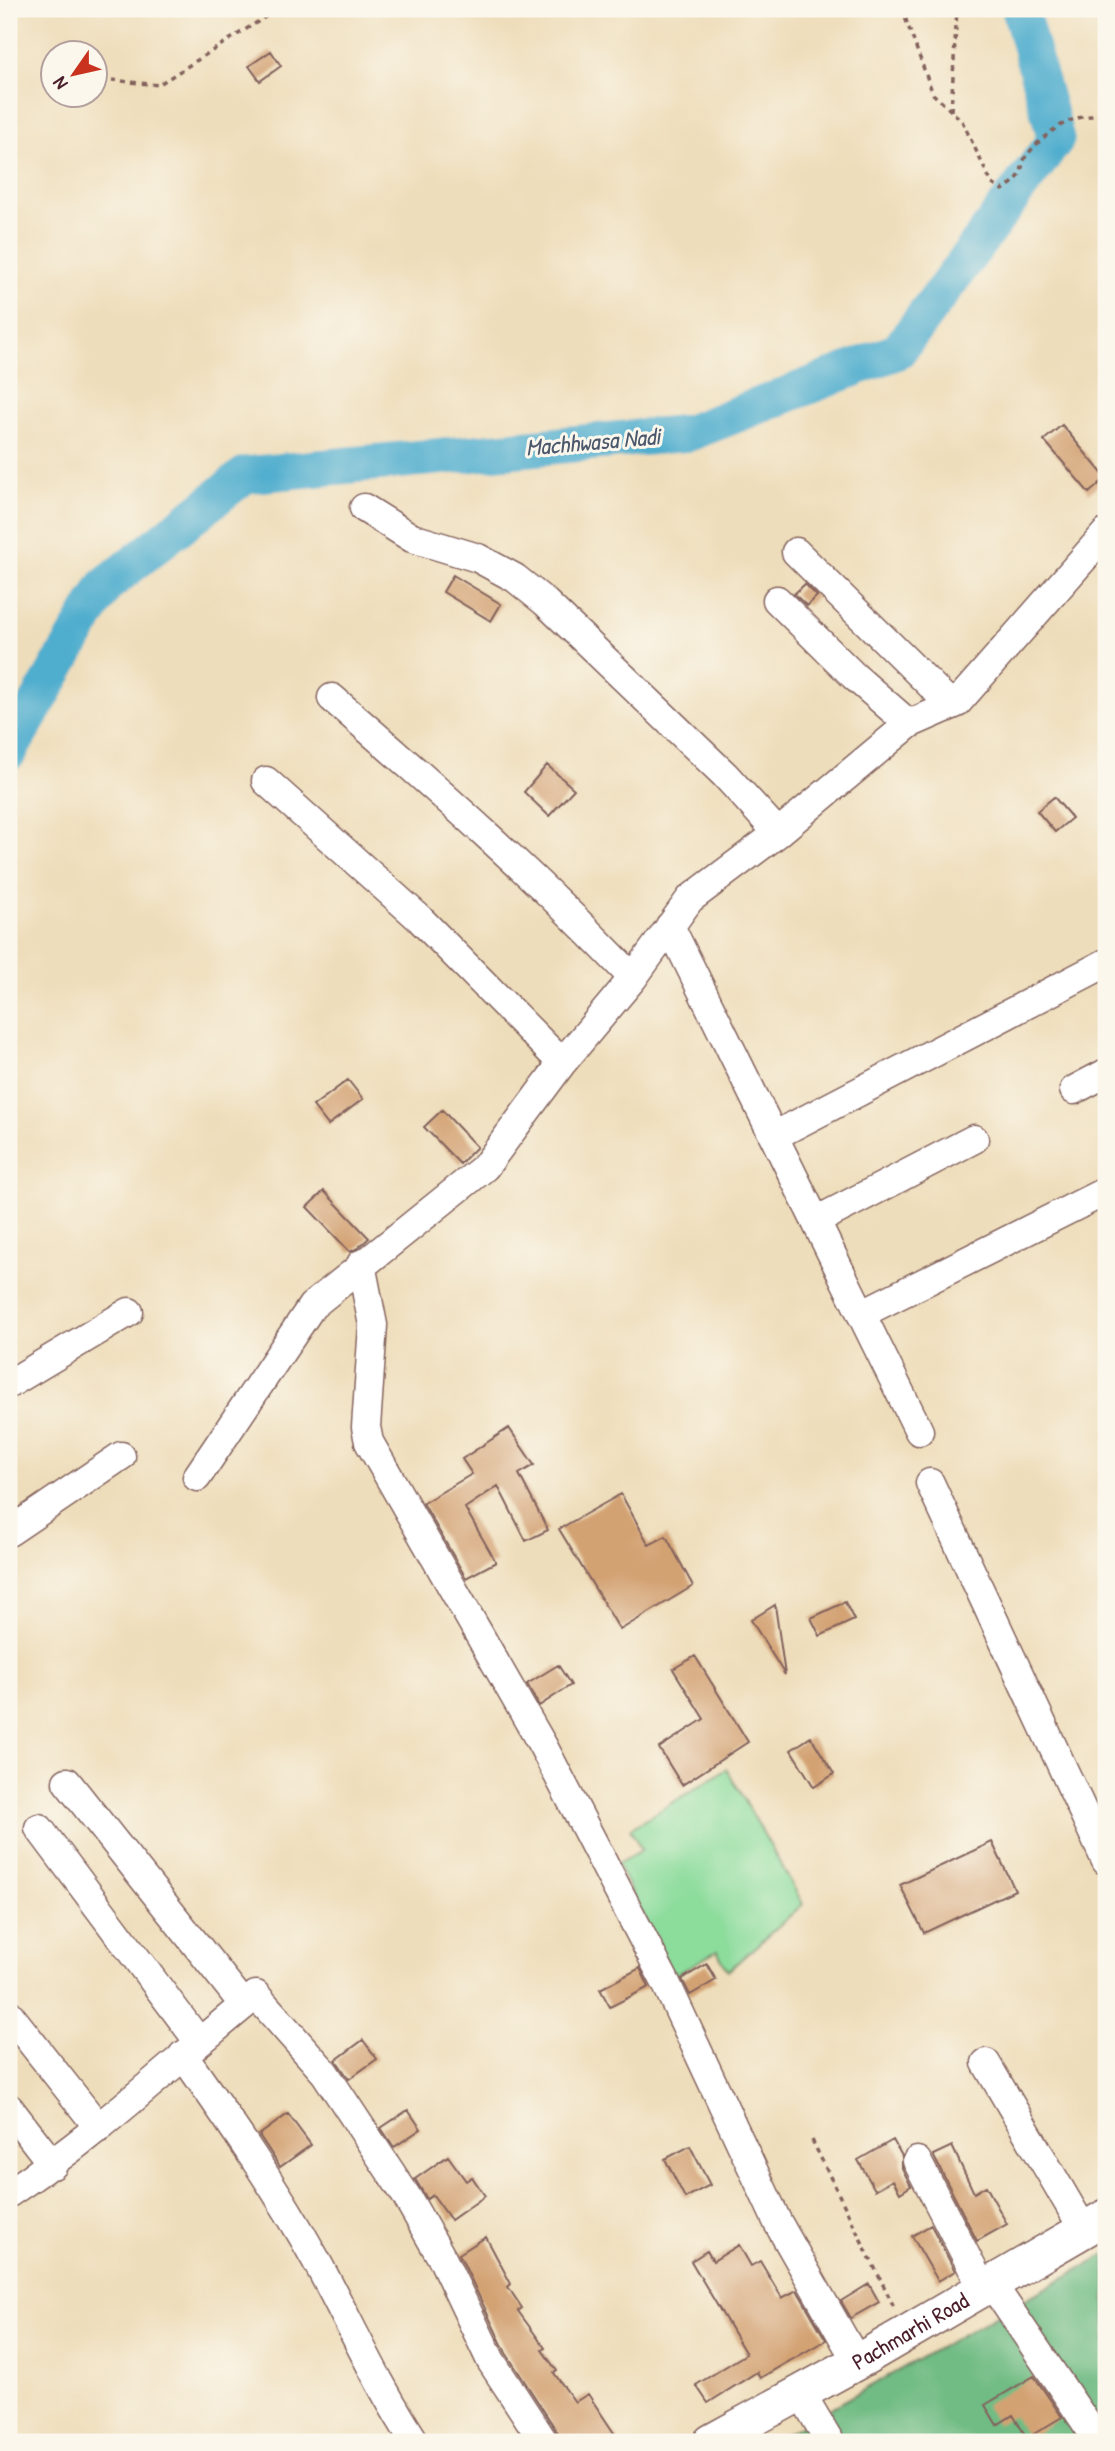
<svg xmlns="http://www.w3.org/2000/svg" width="1115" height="2451" viewBox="0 0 1115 2451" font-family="'Patrick Hand',sans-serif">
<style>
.green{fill:#8cdc9c;stroke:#6b7e64;stroke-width:2}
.forest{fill:#71bc84;stroke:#5e6e58;stroke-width:2}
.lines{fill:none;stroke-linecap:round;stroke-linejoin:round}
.river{stroke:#50adce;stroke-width:37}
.building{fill:#d3a273}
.minor-casing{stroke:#83625d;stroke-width:31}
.major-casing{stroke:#83625d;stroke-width:38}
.path{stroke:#83625d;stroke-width:3.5;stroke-dasharray:5 5;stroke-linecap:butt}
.minor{stroke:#fff;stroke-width:28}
.major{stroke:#fff;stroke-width:35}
.labels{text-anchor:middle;stroke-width:6;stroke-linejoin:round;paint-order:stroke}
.street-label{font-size:23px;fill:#4a1f2b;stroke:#fbf7ec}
.water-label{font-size:24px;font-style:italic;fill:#4c586c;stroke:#fbf7ec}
</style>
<rect width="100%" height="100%" fill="#fbf7ec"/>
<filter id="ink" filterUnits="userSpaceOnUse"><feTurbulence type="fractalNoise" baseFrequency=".0143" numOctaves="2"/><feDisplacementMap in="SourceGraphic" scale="14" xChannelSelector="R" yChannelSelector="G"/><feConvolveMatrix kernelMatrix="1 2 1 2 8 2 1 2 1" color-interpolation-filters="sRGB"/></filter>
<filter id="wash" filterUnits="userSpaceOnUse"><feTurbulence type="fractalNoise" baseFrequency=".00686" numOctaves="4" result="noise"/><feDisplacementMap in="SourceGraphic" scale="28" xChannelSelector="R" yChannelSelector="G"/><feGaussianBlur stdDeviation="1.57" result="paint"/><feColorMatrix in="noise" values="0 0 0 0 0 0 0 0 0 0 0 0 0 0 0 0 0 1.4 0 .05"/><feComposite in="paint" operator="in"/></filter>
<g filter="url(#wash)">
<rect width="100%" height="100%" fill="#eeddba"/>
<path class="green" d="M727,1769L803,1904L728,1971L717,1951L673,1976L617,1864L642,1850L630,1829Z"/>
<path class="forest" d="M1106,2254V2442H771Z"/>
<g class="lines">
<path class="river" d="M9,752L105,586L245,475L689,433L898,351L1056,139L1020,9"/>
</g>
<g id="blocks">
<path class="building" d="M271,51L281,66L260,81L249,66Z
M1062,425L1106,478L1089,493L1044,440Z
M453,575L501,604L491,621L443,592Z
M805,584L817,596L807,606L794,594Z
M547,765L574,789L549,816L524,792Z
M1054,797L1072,818L1055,832L1037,811Z
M348,1080L363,1099L328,1125L313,1106Z
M442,1110L477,1147L460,1164L424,1127Z
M324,1191L369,1238L358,1248L350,1252L307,1207Z
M509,1428L534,1465L519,1474L548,1530L526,1541L498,1486L465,1508L496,1562L466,1578L423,1503L472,1474L462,1459Z
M621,1494L649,1545L666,1536L693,1586L620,1630L559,1529Z
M845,1602L854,1620L820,1636L811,1618Z
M775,1605L785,1675L751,1620Z
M695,1656L748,1742L682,1785L659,1748L704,1719L673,1669Z
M558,1665L571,1685L539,1706L527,1684Z
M811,1737L834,1774L814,1787L791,1750Z
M992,1842L1015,1890L924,1933L900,1885Z
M707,1964L716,1980L690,1995L682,1979Z
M640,1968L649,1987L610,2007L600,1989Z
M363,2040L377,2059L349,2079L336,2060Z
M408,2110L421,2129L394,2147L381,2128Z
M288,2114L311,2145L280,2167L259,2135Z
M893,2140L902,2156V2168L911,2186L900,2193L893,2180L875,2190L858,2160Z
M690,2146L710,2185L685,2198L665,2159Z
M952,2146L974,2193L986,2186L1007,2224L977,2241L933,2155Z
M448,2156L466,2181L472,2177L485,2196L451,2220L433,2195L427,2199L415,2179Z
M931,2225L955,2271L938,2281L912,2236Z
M486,2237L511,2284L508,2287L522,2308L518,2311L545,2348L542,2350L557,2371L554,2373L575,2402L588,2394L620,2442H560L558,2433L506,2353L459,2254Z
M739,2245L751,2266L760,2261L782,2298L797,2290L826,2340L760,2378L757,2372L708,2403L696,2385L746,2354L691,2261L707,2251L713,2261Z
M869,2284L879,2302L851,2318L841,2301Z
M1034,2376L1062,2417L1027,2438L1013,2415L997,2425L985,2405Z"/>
</g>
</g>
<g filter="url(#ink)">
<use href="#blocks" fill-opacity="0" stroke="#83625d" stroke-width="2"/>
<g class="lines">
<g class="minor-casing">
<path id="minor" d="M364,508L412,538L478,558L515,578L545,602L725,775L778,833
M796,552L951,705
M777,600L854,676L909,724
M332,698C436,788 538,878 633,978
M266,781L419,918L562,1063
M670,926L919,1431
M1074,1090L1106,1073
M774,1136L1106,963
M816,1221L974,1139
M361,1264L373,1325L366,1427L369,1442L543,1746L666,1983L778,2223L857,2362
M861,1314L1106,1191
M9,1384L129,1312
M197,1477L312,1306L485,1167L562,1063L633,978L690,899L778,833L909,724L957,703L1106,533
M930,1483L1106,1861
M9,1532L121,1456
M39,1828L199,2042
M244,2005L256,1995L325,2073L407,2197L443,2260L491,2361L544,2442
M9,2014L99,2128
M183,2055C230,2122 277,2189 316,2260C349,2321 377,2384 415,2442
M986,2063L1084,2230
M9,2108L53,2165
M917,2161L983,2289
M9,2193C93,2138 166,2069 244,2005L67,1782
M992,2284L1099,2442
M801,2393L830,2442"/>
</g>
<g class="major-casing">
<g id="major">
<path id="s1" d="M711,2442L857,2362L1106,2217"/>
</g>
</g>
<path class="path" d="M902,9L933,94L962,121L992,184L1003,190C1008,186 1016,181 1019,176C1023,169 1022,161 1027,155C1044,134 1073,111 1101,117L1106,125
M112,80L158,85L278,9
M951,111L957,9
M812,2140L895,2309"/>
<use href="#minor" class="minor"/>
<use href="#major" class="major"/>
</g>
</g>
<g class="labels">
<g class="street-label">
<text dy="8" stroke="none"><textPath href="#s1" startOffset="228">Pachmarhi Road</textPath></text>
</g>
<g class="water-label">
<text transform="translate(593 442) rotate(-5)" y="8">Machhwasa Nadi</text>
</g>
</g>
<rect width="1115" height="2451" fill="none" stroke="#fbf7ec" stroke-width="35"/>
<g transform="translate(74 74) rotate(236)"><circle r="33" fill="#fbf7ec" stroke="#b4a19f" stroke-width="2"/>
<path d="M0-5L12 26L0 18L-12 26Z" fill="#c8321e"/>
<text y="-10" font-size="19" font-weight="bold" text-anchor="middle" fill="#4a1f2b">N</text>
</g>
</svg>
